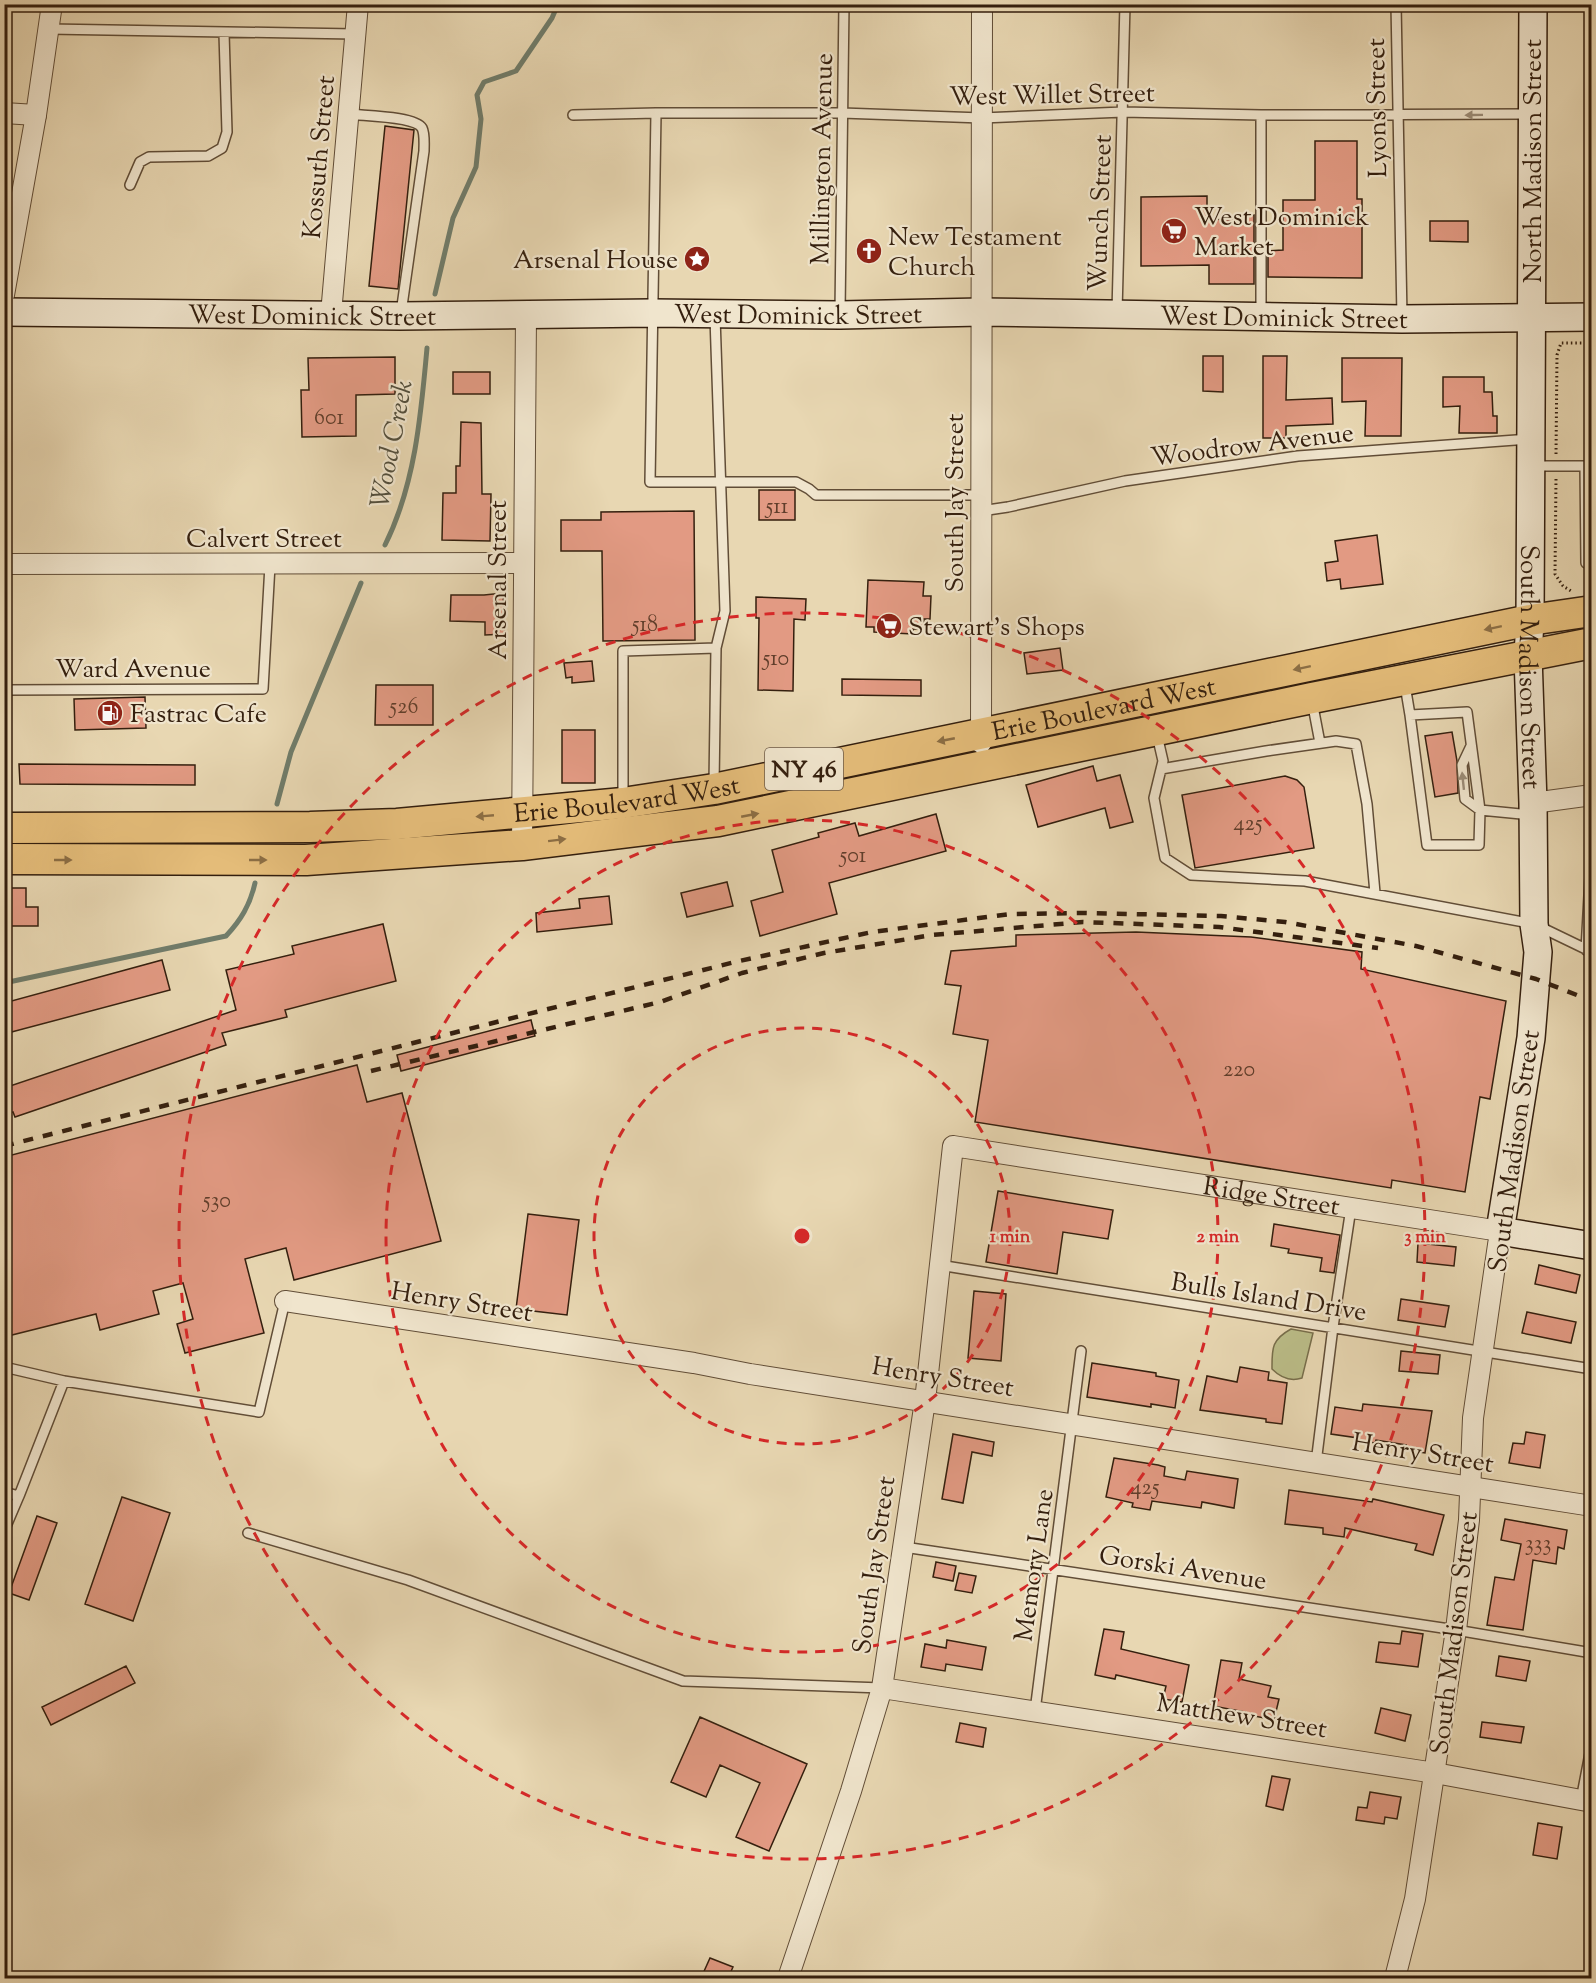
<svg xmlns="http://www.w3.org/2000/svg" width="1596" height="1983" viewBox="0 0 1596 1983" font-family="'Sorts Mill Goudy',serif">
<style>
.green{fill:#bbbd88;stroke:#786e4b;stroke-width:1.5}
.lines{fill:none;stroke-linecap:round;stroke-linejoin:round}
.stream{stroke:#707c6a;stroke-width:5}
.building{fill:#e29a83;stroke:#341f0e;stroke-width:1.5}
.lane-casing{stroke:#614d37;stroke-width:12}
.street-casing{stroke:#614d37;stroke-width:22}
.secondary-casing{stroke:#341f0e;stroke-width:30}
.primary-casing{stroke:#341f0e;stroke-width:33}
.path{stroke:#341f0e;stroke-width:3;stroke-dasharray:1.5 3;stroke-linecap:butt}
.lane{stroke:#f0e5cd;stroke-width:9}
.street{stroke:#f0e5cd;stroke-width:20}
.secondary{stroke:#f0e5cd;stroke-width:27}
.primary{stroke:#e4bc79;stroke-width:30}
.rail{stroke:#341f0e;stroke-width:4.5;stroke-dasharray:10 10;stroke-linecap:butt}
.oneway{fill:#9b8c77}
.oneway2{fill:#8c6e44}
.ring{fill:none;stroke:#d62828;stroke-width:3;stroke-dasharray:10 8}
.labels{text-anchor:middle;stroke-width:4.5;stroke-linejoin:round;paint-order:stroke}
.number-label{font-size:22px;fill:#603e2b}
.shield{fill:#f0e5cd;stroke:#6c5a47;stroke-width:1.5}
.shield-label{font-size:24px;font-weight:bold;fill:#341f0e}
.street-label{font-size:26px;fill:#341f0e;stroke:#f0e5cd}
.poi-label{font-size:26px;fill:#341f0e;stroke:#f0e5cd;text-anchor:start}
.water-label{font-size:27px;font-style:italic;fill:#524e3c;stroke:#f0e5cd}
.centre{fill:#d62828;stroke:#f0e5cd;stroke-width:3}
.ring-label{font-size:18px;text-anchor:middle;font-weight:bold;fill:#d62828;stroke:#f0e5cd;stroke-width:4.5;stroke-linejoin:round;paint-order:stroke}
</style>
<rect width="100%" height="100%" fill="#e8d7b2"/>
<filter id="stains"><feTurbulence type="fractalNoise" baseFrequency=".00333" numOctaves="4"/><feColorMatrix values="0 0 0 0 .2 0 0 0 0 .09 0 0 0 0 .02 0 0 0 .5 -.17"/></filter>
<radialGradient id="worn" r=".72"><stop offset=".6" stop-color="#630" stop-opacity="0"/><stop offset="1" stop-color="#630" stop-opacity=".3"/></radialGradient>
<path class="green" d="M1291,1329L1313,1333L1302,1378C1290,1382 1281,1378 1272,1369C1272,1349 1271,1340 1291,1329Z"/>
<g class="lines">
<path class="stream" d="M435,294L453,218L476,167L481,119L477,95L484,82L516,71L552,18L558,4
M385,545C415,485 421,415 427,348
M277,804L291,752L361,583
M4,983L226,936C241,920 250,905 255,883"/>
</g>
<path class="building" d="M385,126L414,130L398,289L369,286Z
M1315,141H1357V199H1362V278L1268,277V251L1283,250V200H1315Z
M1207,196V219L1240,220V215H1254V284H1209V265L1141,266V197Z
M1430,221H1468V242L1430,241Z
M1203,356H1223V392L1203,391Z
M1263,356H1287L1286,400L1332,398L1333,424L1286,426V438H1263Z
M395,357V394L356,395V436L302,437L301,390H309L308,358Z
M1342,358H1402L1401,436H1365L1366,401L1342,402Z
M453,372H490V394H453Z
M1443,377H1484V392H1492L1493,416H1497V433H1459L1460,406L1443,407Z
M461,422L481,423L482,494H491L490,541L442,540L443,493H456V466H460Z
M759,490H795V520H759Z
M694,511L695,640L603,641L602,551H561V520H601V512Z
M1377,535L1383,584L1341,589L1340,579L1327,581L1325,563L1338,561L1335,541Z
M868,580L924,582L923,596H931L930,619H924L923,629H913V634L874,632V627H866Z
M503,593L505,634L485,635V622L450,621L451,595H484Z
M756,597L806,599L805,620L794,619L793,691L758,690L759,618H756Z
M1060,648L1063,670L1027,674L1024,653Z
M592,661L594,681L572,683V677L566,678L564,663Z
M842,679L921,680V696L842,695Z
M376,685H433V725H375Z
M145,697L146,728L75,730L74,699Z
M562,730H595V783H562Z
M1452,732L1457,761L1458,793L1435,797L1425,736Z
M19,764L195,765V785L20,784Z
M1093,766L1097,781L1120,775L1133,822L1110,828L1105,808L1038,827L1026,785Z
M1285,776L1297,780L1304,787L1314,848L1195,868L1182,795Z
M936,814L946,851L829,883L837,914L760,936L751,901L783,892L772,850L819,837L818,833L855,823L859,836Z
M727,882L733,906L687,917L681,893Z
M4,888H26V907H38V926H4Z
M609,896L612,924L537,932L536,913L580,908L579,899Z
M383,924L396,981L285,1010L287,1017L222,1033L226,1045L15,1117L13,1112L4,1115V1088L236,1010L226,970L294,954L292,946Z
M1136,932L1251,937L1362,952L1361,969L1506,1001L1490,1099L1480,1097L1465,1192L1392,1180L1391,1188L975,1122L988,1040L953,1034L961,986L945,984L951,951L1016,946V935Z
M162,960L170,990L4,1034V1003Z
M531,1020L535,1036L401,1071L397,1055Z
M357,1065L367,1102L402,1093L441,1241L294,1280L286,1248L245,1259L264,1333L185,1353L177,1324L193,1319L183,1283L153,1291L159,1314L100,1330L96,1314L4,1337V1157Z
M998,1191L1113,1210L1108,1239L1063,1232L1057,1274L986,1262Z
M528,1214L579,1220L567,1315L516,1309Z
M1274,1224L1340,1235L1334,1273L1320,1271L1322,1258L1288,1253L1289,1249L1271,1246Z
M1418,1243L1456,1247L1454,1266L1417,1262Z
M1539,1265L1580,1275L1576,1293L1535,1284Z
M974,1291L1006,1294L1001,1361L968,1358Z
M1401,1299L1449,1306L1445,1327L1398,1320Z
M1527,1312L1576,1322L1571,1343L1522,1333Z
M1401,1351L1440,1355L1438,1374L1399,1371Z
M1092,1363L1156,1373V1376L1179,1380L1175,1408L1151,1404V1407L1087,1397Z
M1240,1367L1269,1372L1268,1380L1287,1383L1282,1424L1266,1422V1419L1200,1410L1207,1376L1237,1382Z
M1363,1404L1432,1411L1425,1453L1406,1450V1445L1376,1440L1375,1443L1358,1440V1438L1331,1434L1335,1407L1362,1411Z
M1526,1432L1545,1435L1540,1468L1509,1463L1513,1443L1524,1444Z
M953,1434L994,1442L992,1456L972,1452L963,1503L942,1499Z
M1114,1458L1158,1465L1165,1467L1164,1476L1185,1480L1187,1471L1238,1479L1234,1508L1202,1502L1201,1508L1152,1501L1150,1510L1132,1507L1133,1503L1106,1497Z
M1289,1490L1372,1502L1373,1499L1444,1515L1433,1555L1415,1550L1417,1544L1345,1528L1344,1537L1323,1534V1528L1285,1524Z
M122,1497L170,1513L133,1621L85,1604Z
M37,1516L57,1523L29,1600L9,1593Z
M1505,1519L1567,1530L1564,1549L1558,1547L1556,1564L1533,1560L1523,1630L1487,1625L1495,1577L1514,1580L1521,1544L1501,1540Z
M936,1562L956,1566L953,1581L933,1577Z
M959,1573L976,1576L972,1593L955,1590Z
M1104,1629L1124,1632L1121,1649L1189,1665L1182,1702L1163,1699L1166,1686L1116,1675L1115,1679L1095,1675Z
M1402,1631L1423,1634L1418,1667L1376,1662L1379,1642L1400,1644Z
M947,1640L986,1647L982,1670L946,1664L945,1671L921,1667L925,1644L946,1648Z
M1499,1656L1530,1661L1526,1681L1496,1676Z
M1221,1660L1242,1663L1239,1679L1271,1686L1268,1697L1279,1699L1274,1720L1244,1714L1245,1712L1213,1706Z
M126,1666L135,1683L51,1725L42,1707Z
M1381,1708L1411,1715L1405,1741L1375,1733Z
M700,1717L807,1764L769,1851L736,1837L760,1783L720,1765L706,1797L671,1782Z
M1482,1722L1524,1727L1521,1743L1480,1737Z
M960,1723L986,1728L983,1747L956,1742Z
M1272,1776L1290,1779L1283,1810L1266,1806Z
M1370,1792L1401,1797L1397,1819L1385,1817L1384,1824L1356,1820L1358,1807L1367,1808Z
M1538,1823L1562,1827L1557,1859L1533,1855Z
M710,1958L733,1967L728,1978H701Z"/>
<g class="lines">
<g class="lane-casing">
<path id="lane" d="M1396,4L1402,317
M49,29L355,34
M656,113L650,482H796L809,489L816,495H980
M349,114C364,116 415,116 422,128C425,134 424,144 424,151L401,313
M573,115L656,113H842L982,118L1123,112L1261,115L1530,114
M130,185L140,162L149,157L208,156L222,148L227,132L224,33
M840,312L844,4
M1117,312L1125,4
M1261,314V115
M1533,466H1592
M1585,466L1586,563
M981,511L1008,507L1125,481L1298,456L1528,439
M1405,685L1410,715
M4,690L263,689L270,565
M1312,701L1320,743
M1157,735L1163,761L1154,798L1165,858L1191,875L1305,881L1534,924L1592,952
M1471,746L1462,765L1465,799L1480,810L1479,845H1427L1410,715L1467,712L1480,810L1531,815
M1161,769L1266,751L1336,741L1356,744L1367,804L1375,893
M714,784L716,648
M623,800V651L716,648L725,611L715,317
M1586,950L1592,841
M939,1265L1592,1369
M4,1367L64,1381
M1316,1463L1333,1327L1351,1208
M4,1492L19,1496L64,1381L259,1412L285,1301
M4,1531L19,1496
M248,1533L408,1580L683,1681L882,1688
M904,1547L1456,1630L1592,1653
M1035,1711L1081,1351
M1581,1800L1592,1743"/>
</g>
<g class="street-casing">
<g id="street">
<path d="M4,113L36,115"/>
<path d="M4,295L36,115L52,4"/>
<path d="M331,314L358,4"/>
<path d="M4,564L523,563"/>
<path d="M981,743L982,4"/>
<path d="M1533,803L1592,795"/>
<path d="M522,845L526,315"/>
<path d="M285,1301L694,1363L750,1374L1592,1506"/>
<path d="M882,1688L1435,1773L1592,1802"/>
<path id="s1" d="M788,1978L851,1791L882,1688L925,1401L953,1146L1500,1231L1473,1418L1469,1520L1456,1630L1415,1899L1395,1978"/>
</g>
</g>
<g class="secondary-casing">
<g id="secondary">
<path id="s2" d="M1533,4L1530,620L1528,656L1533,803L1534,924L1538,952L1531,1038L1500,1231L1592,1246"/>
<path id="s3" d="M4,312L400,316L652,313L840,315L981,312L1402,319L1592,317"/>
</g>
</g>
<g class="primary-casing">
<g id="primary">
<path id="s4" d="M4,828L310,827L397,824L623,803L714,789L1530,620L1592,611"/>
<path d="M4,859L306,860L522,845L718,821L1312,698L1592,643"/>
</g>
</g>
<path class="path" d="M1556,454L1557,355L1561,343H1592
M1556,479L1555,574L1563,586L1571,591"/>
<use href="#lane" class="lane"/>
<use href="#street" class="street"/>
<use href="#secondary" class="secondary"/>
<use href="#primary" class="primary"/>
<path class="rail" d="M371,1071L660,1002L742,973L824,953L932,935L1083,922L1219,927L1378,948
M4,1146L735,962L872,932L1010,914L1085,913L1221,916L1285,922L1416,946L1536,979L1592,1001"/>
</g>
<defs><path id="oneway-solid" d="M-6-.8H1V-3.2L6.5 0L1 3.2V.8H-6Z" transform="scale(1.5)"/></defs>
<g class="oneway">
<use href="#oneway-solid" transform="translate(1474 115) rotate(179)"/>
<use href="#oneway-solid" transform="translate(1463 781) rotate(-96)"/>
</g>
<g class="oneway2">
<use href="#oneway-solid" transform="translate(1493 628) rotate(168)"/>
<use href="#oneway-solid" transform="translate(1302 668) rotate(168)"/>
<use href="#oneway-solid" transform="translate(946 740) rotate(169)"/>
<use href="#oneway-solid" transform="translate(750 815) rotate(-11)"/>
<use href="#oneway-solid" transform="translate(485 816) rotate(175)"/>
<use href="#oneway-solid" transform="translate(557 840) rotate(-7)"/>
<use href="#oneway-solid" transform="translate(63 860)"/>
<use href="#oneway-solid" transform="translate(258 860)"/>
</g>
<g class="ring">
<circle cx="802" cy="1236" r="208"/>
<circle cx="802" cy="1236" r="416"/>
<circle cx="802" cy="1236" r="623"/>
</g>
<defs>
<g id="supermarket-disc" transform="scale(1.35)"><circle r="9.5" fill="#8f2418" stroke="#f0e5cd"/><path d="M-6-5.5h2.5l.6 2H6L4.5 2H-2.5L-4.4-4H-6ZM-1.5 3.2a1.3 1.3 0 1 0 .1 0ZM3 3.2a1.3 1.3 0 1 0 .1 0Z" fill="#fff"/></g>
<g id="church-disc" transform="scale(1.35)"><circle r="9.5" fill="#8f2418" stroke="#f0e5cd"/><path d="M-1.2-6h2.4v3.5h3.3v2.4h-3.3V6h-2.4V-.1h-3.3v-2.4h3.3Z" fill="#fff"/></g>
<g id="sight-disc" transform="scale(1.35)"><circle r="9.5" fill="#8f2418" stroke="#f0e5cd"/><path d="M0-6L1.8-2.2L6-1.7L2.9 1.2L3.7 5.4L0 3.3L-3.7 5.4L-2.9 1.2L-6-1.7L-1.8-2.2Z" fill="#fff"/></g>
<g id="fuel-disc" transform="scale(1.35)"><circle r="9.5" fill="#8f2418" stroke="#f0e5cd"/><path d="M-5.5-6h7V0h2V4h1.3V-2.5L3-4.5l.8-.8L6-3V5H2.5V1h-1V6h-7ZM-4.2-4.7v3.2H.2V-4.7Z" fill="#fff"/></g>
</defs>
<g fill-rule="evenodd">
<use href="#supermarket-disc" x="1174" y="231"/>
<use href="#church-disc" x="869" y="251"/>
<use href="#sight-disc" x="697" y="259"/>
<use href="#supermarket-disc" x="889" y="626"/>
<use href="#fuel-disc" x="110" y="713"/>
</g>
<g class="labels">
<g class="number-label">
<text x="329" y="424">601</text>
<text x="777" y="513">511</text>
<text x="645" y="631">518</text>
<text x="776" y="665">510</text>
<text x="404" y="713">526</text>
<text x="1248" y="830">425</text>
<text x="853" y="862">501</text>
<text x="1239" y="1076">220</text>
<text x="217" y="1207">530</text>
<text x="1145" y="1494">425</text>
<text x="1538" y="1550">333</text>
</g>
<rect class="shield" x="765" y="748" width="78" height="42" rx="4.5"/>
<g class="shield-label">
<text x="804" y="777">NY 46</text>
</g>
<g class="street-label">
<text transform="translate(1052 94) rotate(-1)" y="9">West Willet Street</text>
<text transform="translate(1376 108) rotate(-91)" y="9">Lyons Street</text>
<text transform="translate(318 157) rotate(-85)" y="9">Kossuth Street</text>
<text transform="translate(821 159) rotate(-89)" y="9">Millington Avenue</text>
<text transform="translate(1532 161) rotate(-90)" y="9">North Madison Street</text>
<text transform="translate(1099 213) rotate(-88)" y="9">Wunch Street</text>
<text dy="9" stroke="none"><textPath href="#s3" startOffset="794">West Dominick Street</textPath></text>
<text dy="9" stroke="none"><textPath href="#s3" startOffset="308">West Dominick Street</textPath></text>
<text dy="9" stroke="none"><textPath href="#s3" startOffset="1280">West Dominick Street</textPath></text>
<text transform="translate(1252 444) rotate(-7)" y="9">Woodrow Avenue</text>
<text transform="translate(954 503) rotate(-90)" y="9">South Jay Street</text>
<text x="264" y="547">Calvert Street</text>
<text transform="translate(497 580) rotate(-90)" y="9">Arsenal Street</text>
<text x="133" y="677">Ward Avenue</text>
<text dy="9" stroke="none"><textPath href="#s2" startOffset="663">South Madison Street</textPath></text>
<text dy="9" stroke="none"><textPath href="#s4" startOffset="1110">Erie Boulevard West</textPath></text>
<text dy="9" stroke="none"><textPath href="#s4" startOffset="624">Erie Boulevard West</textPath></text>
<text transform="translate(1513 1151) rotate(-82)" y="9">South Madison Street</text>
<text dy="9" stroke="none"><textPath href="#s1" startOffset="1174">Ridge Street</textPath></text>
<text transform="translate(1269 1296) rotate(9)" y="9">Bulls Island Drive</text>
<text transform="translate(462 1301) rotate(9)" y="9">Henry Street</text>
<text transform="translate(943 1376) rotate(9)" y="9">Henry Street</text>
<text transform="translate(1423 1452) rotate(9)" y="9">Henry Street</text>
<text transform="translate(873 1565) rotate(-82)" y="9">South Jay Street</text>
<text transform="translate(1033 1565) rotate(-82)" y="9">Memory Lane</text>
<text transform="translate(1183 1567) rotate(9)" y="9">Gorski Avenue</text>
<text transform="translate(1453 1633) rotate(-83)" y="9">South Madison Street</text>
<text transform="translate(1242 1715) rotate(9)" y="9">Matthew Street</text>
</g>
<g class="poi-label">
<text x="1194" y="225">West Dominick<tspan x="1194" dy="30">Market</tspan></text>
<text x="888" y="245">New Testament<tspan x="888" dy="30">Church</tspan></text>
<text x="678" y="268" text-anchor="end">Arsenal House</text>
<text x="908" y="635">Stewart's Shops</text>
<text x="130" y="722">Fastrac Cafe</text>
</g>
<g class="water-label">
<text transform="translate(391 444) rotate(-79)" y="9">Wood Creek</text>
</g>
</g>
<circle cx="802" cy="1236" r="9" class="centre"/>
<g class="ring-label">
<text x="1010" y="1242">1 min</text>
<text x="1218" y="1242">2 min</text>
<text x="1425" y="1242">3 min</text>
</g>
<rect width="1596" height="1983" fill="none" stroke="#e8d7b2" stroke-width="24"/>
<rect x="6" y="6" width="1584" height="1971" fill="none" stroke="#341f0e" stroke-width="3"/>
<rect x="12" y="12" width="1572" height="1959" fill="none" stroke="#341f0e" stroke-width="1.5"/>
<rect width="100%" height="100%" filter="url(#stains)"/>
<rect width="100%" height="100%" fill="url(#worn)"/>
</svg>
